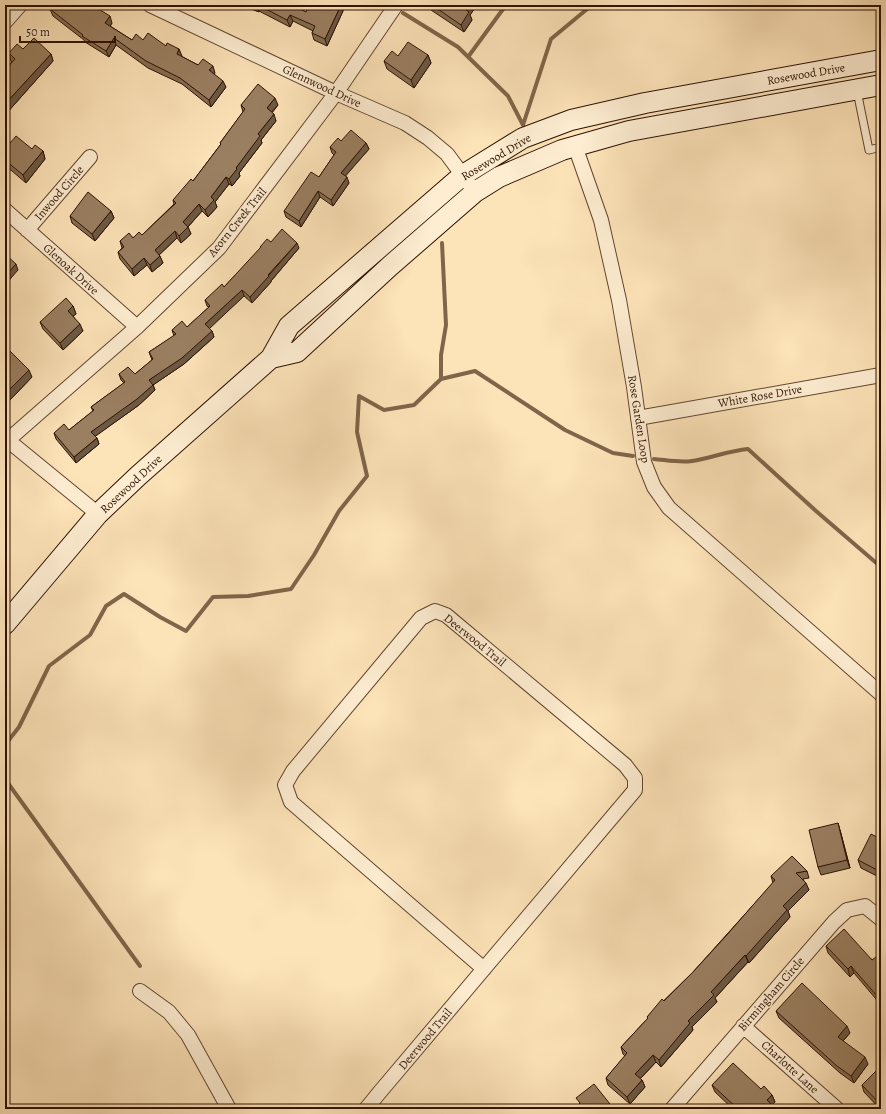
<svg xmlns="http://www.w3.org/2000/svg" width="886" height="1114" viewBox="0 0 886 1114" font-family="Alegreya,serif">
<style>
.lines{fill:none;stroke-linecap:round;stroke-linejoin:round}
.stream{stroke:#80654a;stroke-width:4}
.lane-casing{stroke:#624630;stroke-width:9}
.street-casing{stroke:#624630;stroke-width:16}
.secondary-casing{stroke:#2e1202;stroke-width:22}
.lane{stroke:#feedd1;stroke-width:7}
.street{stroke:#feedd1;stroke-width:14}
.secondary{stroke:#feedd1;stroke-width:20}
.wall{fill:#846d53;stroke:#2e1202}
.shaded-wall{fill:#6c5944;stroke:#2e1202}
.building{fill:#9a7f61;stroke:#2e1202}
.labels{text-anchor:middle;stroke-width:3;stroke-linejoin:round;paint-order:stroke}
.street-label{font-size:12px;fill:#2e1202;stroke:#feedd1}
</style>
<rect width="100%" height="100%" fill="#fde3b8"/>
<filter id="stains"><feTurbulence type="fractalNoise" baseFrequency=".005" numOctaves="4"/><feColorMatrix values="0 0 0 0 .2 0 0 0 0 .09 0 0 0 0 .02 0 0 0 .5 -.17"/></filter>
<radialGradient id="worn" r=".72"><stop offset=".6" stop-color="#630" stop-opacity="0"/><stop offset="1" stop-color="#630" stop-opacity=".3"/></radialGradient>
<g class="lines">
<path class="stream" d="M403,13L458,47L508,96L523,125
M468,57L506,5
M523,125L551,39L592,5
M441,379L475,371L565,430L613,453L633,456
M654,459C666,460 680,463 692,461C711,458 728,451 748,449L816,511L881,567
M5,745L19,727L49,666L90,635L106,606L124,594L160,617L186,631L213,597L248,596L291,589L314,555L339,511L367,476L357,432L359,396L384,410L414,405L441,379V355L446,325L442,243
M5,779L140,966"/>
<g class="lane-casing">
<path id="lane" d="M857,91L869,150L881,147"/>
</g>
<g class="street-casing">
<path id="street" d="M150,5L336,93L405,123L428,138L447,154L475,192
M5,22L20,5
M575,146L601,220L619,300L634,387L644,462L654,487L669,508L881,694
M5,210L137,327
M27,230L90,157
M638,418L881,375
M5,438L98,514
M8,440L137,327L219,248L336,93L396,5
M140,991L169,1012L188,1035L229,1109
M743,1026L837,1109
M366,1109L379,1093L635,790V778L625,765L446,615L435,611L421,618L293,771L285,785L291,802L484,969
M672,1109L834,922L847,910L865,906L881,919"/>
</g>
<g class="secondary-casing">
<path id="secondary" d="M271,358L297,352L390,266L475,192L499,177L562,150L629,131L881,85
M5,624L98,514L138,476L271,358L289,326L463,175L523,138L571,120L645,103L881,60"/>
</g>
<use href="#lane" class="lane"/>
<use href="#street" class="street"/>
<use href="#secondary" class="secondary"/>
</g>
<path class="wall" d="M240,5H292L306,12L309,5H341L343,11L327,46L314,40L312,33L313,31L293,21L290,27L259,11V12Z
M429,5H477L470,15L472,20L464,32L431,10Z
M50,9L112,23L110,26L132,40H143L166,46L179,49L181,56L198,65L215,73L214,74L226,87L211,107L182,84L148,68L116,45L109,57L85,42L84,40L53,16Z
M23,49L51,54L53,61L5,115V70L12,62L11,61L9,53Z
M428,55L431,63L414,88L387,69L384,61L398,56Z
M241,105H278L272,113L276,121L261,140L262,143L239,173L240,176L232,186L229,184L215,202L217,207L208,217L202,211L188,227L191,234L181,243L177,238L159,255L163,263L152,272L147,265L134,276L120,259L118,252L122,248L120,241L142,235L174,204L173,200L193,181L221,144L220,143L243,112Z
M341,141L366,143L369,149L345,176L349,183L333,206L320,197L301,227L286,217L284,211L319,177L334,155L332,153L330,147Z
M5,149H32L43,151L45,159L26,183L5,165Z
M111,211L114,218L95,241L72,223L70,216Z
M271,242L299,248L271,281V282L252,303L244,296L209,328L212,331L214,337L184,364L153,385L155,390L139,405L95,436L97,438L99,444L76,463L56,439L54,433L69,430L93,411L91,407L124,383L121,380L119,374H135L152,360L149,352L174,336L172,330L187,327L209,307L207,306L205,300L224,287L261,248L260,247Z
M73,306L76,314L73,316L83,331L63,350L43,329L40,322Z
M5,353L32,377L10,400L5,395Z
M840,830L850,868L821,875L818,867Z
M881,839V878L861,868L858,860Z
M807,871L809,878L803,879L809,890L788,911L790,917L749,963L748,962L715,998L717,1002L692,1027L693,1030L661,1067L656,1062L640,1079L642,1080L645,1087L630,1104L608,1085L606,1078L625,1056L623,1054L621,1047L648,1018L647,1017L693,972L773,883L771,876Z
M826,946L881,962V1005L854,973L850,977L828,953Z
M776,1011L850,1033L843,1041L868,1064L854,1083L840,1073L779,1018Z
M881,1066V1109H880L864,1092L862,1085Z
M712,1085L761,1089L772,1095L775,1102L772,1105L776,1109H733L715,1092Z"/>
<path class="shaded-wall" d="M257,5L259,11V12L256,6Z
M341,5L343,11L327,46L325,39Z
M469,5H477L470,15L472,20L464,32L461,25L466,10Z
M290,15L293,21L290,27L287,20Z
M110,16L112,23L108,30L105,23Z
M114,38L116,45L109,57L106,51Z
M179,49L182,56L179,61L177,54Z
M51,54L53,61L5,115V104Z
M428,55L431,63L414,88L411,80Z
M213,66L215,73L212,77L209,70Z
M223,81L226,87L211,107L209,100Z
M275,98L278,105L269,115L267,108Z
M274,114L276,121L261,140L262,143L239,173L240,176L232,186L229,179L236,168L258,134Z
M366,143L369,149L343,179L341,173Z
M43,151L45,159L26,183L23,175Z
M226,177L229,184L215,202L217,207L208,217L205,210L211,197Z
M347,177L349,183L333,206L331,200Z
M318,191L320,197L301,227L299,221Z
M199,204L202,211L186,229L183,222Z
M111,211L114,218L95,241L92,234Z
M188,227L191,234L181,243L179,236Z
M175,231L177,238L157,257L155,250Z
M297,243L299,248L271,281V282L252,303L250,297Z
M160,256L163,263L152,272L150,265Z
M144,258L147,265L134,276L132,269Z
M16,264L18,270L5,285V276Z
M242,290L244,296L208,330L205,324Z
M73,306L76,314L71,318L68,311Z
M80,324L83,331L63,350L60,343Z
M212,331L214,337L184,364L153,385L155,390L139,405L93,438L91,432L149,380Z
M29,370L32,377L10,400L7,392Z
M97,438L99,444L76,463L74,457Z
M838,823L840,830L850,868L847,860Z
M806,883L809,890L788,911L790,917L749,963L746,956L783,906Z
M745,955L748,962L715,998L717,1002L692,1027L693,1030L661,1067L659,1060L688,1021L711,992Z
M851,966L854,973L850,977L848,969Z
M847,1026L850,1033L840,1044L838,1037Z
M653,1055L656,1062L638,1081L635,1074Z
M865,1057L868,1064L854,1083L851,1076Z
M642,1080L645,1087L630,1104L627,1097Z
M772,1095L775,1102L770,1107L767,1100Z"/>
<path class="building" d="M54,5H92L110,16L105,23L132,40L136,34L143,40L148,33L166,46L167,43L179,49L177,54L198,65L203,59L213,66L209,70L223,81L209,100L180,78L146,61L114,38L106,51L82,36L83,35L50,9Z
M258,5H292L306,12L309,5H341L325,39L312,33L315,26L290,15L287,20Z
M432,5H469L466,10L469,12L461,25Z
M34,38L51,54L5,104V70L15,59L9,53L17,44L23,49Z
M408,42L428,55L411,80L384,61L392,51L398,56Z
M258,84L275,98L267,108L274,114L258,134L260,136L236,168L237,169L229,179L226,177L211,197L214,200L205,210L199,204L183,222L188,227L179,236L175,231L155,250L160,256L150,265L144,258L132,269L118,252L124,247L120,241L129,233L133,238L139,232L142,235L176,203L173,200L191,179L193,181L221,144L220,143L245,109L241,105Z
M351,130L366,143L341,173L347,177L331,200L318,191L299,221L284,211L311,172L319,177L336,152L330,147L338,138L341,141Z
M16,136L32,149L35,145L43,151L23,175L5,160V149Z
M88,192L111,211L92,234L70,216Z
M282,229L297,243L268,275L269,276L250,297L242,290L205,324L212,331L182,358L149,380L153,385L137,399L91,432L97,438L74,457L54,433L64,424L69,430L94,410L91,407L125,382L119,374L128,367L135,374L153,359L149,352L176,334L172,330L182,321L187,327L210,306L205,300L222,284L224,287L261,247H260L267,239L271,242Z
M5,254L16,264L5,276Z
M66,298L73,306L68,311L80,324L60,343L40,322Z
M9,350L29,370L7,392L5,390V353Z
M838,823L847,860L818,867L809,830Z
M871,834L881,839V872L858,860Z
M792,856L807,871L796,873L806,883L783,906L787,910L746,956L745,955L711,992L714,995L688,1021L690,1023L659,1060L653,1055L635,1074L642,1080L627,1097L606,1078L627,1053L621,1047L648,1018L647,1017L662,999L664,1001L693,972L725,937L775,880L771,876Z
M844,929L872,960L876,957L881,962V1000L878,997L851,966L848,969L826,946Z
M802,983L847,1026L838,1037L865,1057L851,1076L837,1066L776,1011Z
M733,1063L761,1089L764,1086L772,1095L767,1100L776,1109H738L712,1085Z
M881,1066V1105L862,1085Z
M594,1084L614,1109H574L580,1103L576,1098Z"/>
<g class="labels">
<g class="street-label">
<text transform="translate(806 74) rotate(-10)" y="4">Rosewood Drive</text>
<text transform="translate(322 86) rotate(25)" y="4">Glennwood Drive</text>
<text transform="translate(496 157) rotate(-31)" y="4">Rosewood Drive</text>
<text transform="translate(59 193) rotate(-49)" y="4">Inwood Circle</text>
<text transform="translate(237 222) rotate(-51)" y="4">Acorn Creek Trail</text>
<text transform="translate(71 269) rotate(42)" y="4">Glenoak Drive</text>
<text transform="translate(760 396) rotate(-10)" y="4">White Rose Drive</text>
<text transform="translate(639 419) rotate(81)" y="4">Rose Garden Loop</text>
<text transform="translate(131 484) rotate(-43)" y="4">Rosewood Drive</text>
<text transform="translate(475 640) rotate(39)" y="4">Deerwood Trail</text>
<text transform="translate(771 994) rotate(-49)" y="4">Birmingham Circle</text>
<text transform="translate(425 1039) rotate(-50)" y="4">Deerwood Trail</text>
<text transform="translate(790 1067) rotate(42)" y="4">Charlotte Lane</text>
</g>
</g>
<rect width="886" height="1114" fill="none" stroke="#fde3b8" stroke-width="20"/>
<rect x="6" y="6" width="874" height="1102" fill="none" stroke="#2e1202" stroke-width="2"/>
<rect x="10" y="10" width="866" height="1094" fill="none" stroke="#2e1202"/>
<path d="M20 36v6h95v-6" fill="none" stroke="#2e1202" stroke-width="2"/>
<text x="26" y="36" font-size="12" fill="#2e1202" stroke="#feedd1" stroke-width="3" paint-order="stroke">50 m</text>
<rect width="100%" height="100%" filter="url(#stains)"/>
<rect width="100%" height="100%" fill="url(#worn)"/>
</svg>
